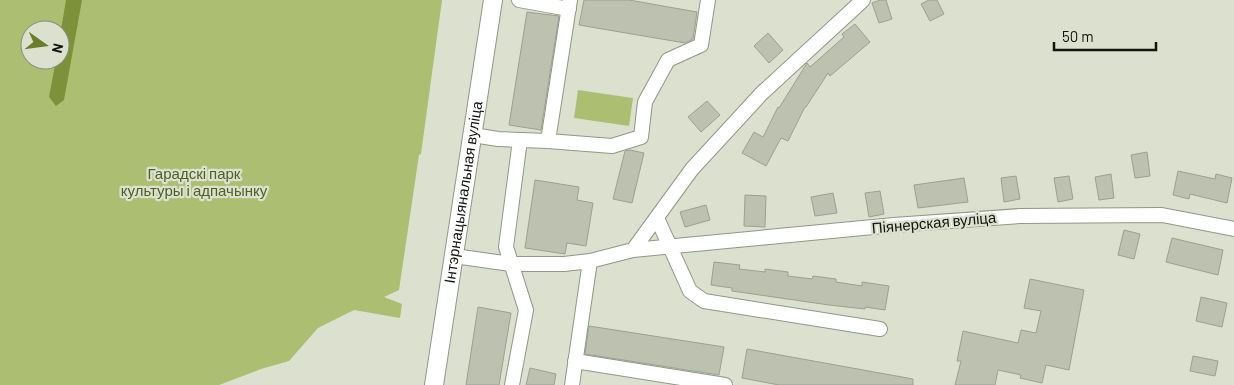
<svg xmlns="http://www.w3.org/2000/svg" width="1234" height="385" viewBox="0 0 1234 385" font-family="Barlow,sans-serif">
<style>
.green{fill:#abbe72;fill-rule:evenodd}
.water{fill:#7d903a}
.building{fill:#bcc1b0;stroke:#9ba090}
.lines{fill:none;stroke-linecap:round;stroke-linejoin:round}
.minor-casing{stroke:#919686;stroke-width:16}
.major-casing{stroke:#919686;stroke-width:20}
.minor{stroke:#fff;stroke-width:14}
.major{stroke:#fff;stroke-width:18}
.labels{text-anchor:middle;stroke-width:4.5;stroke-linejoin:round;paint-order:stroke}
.park-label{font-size:15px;fill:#515f22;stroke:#dce1cf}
.street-label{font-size:15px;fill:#12140e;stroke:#dce1cf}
</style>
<rect width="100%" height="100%" fill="#dce1cf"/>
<path class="green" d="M0,0H442L421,154L419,155L399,290L384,297L402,304L400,318L354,310L318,328L289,361L261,369L219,385H0ZM30,30H60V60H30Z
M578,90L633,98L629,126L574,118Z"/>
<path class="water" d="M66,0H82L64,100L56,106L49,97L56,60H60V36Z"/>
<path class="building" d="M584,0H629L697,12L693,39L685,43L579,25Z
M880,0H886L892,19L879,23L872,3Z
M929,0H937L944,14L930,21L921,4Z
M527,12L559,16L541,130L509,125Z
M855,24L870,42L830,76L828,73L806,107H805L788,141L781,138L766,166L742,153L754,132L763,137L778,107L779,108L807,63L810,67L844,37L842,34Z
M768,33L783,50L769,63L754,46Z
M707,101L720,115L701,132L688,117Z
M630,150L644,153L632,203L613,199L625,151Z
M1147,152L1150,176L1135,178L1131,155Z
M1178,171L1215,179L1216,174L1232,178L1227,203L1190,194L1189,199L1173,195Z
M1111,174L1114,198L1099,200L1095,177Z
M1016,176L1020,199L1004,202L1001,178Z
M1069,176L1073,199L1058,202L1054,178Z
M964,178L968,202L918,208L914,185Z
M535,180L579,187L577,200L593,203L586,246L567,243L565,254L525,248Z
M880,191L884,214L869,217L865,193Z
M833,193L837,213L815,216L811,197Z
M745,195L766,196L765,227L744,226Z
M706,205L710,220L685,227L680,212Z
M1124,230L1140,234L1134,259L1118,255Z
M1172,238L1223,250L1218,275L1166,262Z
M714,262L740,265L739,269L765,272V269L788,272V276L812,279L813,276L836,279V282L862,286V282L889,286L885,310L865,307V309L829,305L732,291V288L711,285Z
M1030,279L1084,290L1069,370L1046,365L1042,383L1020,378L1021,375L998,370L995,385H955L961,361H957L963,331L1018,343L1021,330L1036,333L1041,311L1024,308Z
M1201,297L1227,303L1222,327L1196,321Z
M478,307L511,313L499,385H466Z
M589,326L724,347L719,375L585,354Z
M747,349L913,379V385H779L742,378Z
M1193,356L1218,361L1215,376L1190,371Z
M530,368L556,374L554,385H526Z"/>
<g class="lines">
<g class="minor-casing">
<path id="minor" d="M519,0L569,9
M473,135L498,139L548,141L570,0
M548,141L612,146L641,137L645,102L668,60L701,45L708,0
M657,218L690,291L704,301L880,329
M633,250L692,169L762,93L863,0
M454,256L511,264H564L590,261L633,250L894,225L1020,216L1162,215L1234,229
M575,361L725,385
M512,385L526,310L506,247L520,140
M572,385L590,261"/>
</g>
<g class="major-casing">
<g id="major">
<path id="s1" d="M434,385L493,0"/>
</g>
</g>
<use href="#minor" class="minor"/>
<use href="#major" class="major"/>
</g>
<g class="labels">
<g class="park-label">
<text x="194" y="179">Гарадскі парк<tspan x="194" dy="17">культуры і адпачынку</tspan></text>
</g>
<g class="street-label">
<text dy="5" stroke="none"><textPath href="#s1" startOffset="195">Інтэрнацыянальная вуліца</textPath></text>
<text transform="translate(934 223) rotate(-5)" y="5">Піянерская вуліца</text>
</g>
</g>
<g transform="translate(45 45) rotate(104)"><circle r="24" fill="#dce1cf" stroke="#8b8f82"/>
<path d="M0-4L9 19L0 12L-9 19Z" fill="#6b7c2b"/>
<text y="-8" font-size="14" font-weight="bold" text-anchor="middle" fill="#12140e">N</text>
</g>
<path d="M1054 42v8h102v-8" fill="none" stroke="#12140e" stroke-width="2.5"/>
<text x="1062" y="42" font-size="15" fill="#12140e" stroke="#dce1cf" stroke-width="4" paint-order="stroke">50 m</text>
</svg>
